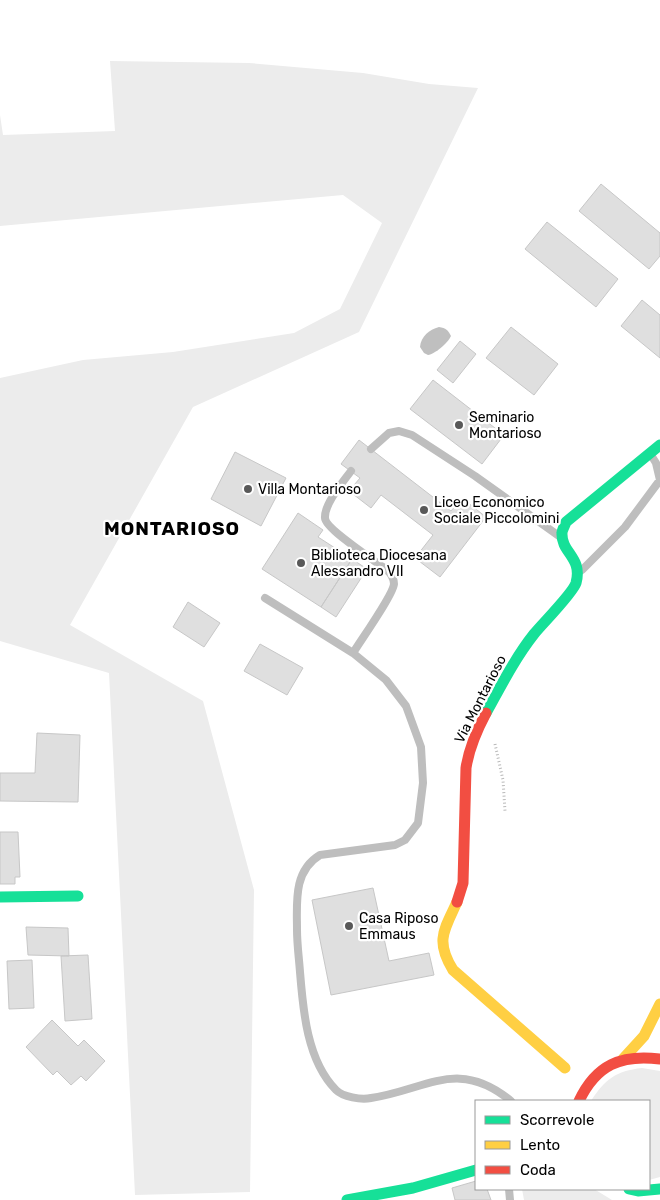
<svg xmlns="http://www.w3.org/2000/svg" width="660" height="1200" viewBox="0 0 660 1200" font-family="Rubik,sans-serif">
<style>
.green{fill:#ececec}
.water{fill:#bfbfbf}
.building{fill:#dfdfdf;stroke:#c7c7c7}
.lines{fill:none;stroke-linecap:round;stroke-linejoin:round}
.path{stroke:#b9b9b9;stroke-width:3;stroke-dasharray:1 2.5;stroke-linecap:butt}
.lane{stroke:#bebebe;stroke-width:8}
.fast{stroke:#16e098;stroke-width:11}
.slow{stroke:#ffcf43;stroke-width:11}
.jam{stroke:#f24e42;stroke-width:11}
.poi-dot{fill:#595959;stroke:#fff;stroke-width:2}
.labels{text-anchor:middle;stroke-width:4.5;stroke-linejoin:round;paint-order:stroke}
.poi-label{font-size:14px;fill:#000;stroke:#fff;text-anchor:start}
.street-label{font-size:14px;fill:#000;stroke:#fff}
.district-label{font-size:19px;font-weight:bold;letter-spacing:1px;fill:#000;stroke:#fff}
</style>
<rect width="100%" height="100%" fill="#fff"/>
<path class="green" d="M110,61L249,63L363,73L429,84L478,88L359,332L193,407L70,625L203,701L254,890L250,1192L135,1195L109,673L0,641V378L83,360L173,352L294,333L340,309L382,223L343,195L0,226V115L3,135L115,131Z
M642,1068L660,1071V1177L649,1180V1101H591C605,1079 616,1071 642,1068Z
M522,1189H594L612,1200H524Z"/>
<path class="water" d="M439,327C446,328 448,330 451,336C448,343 435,354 428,355L424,353L420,347C421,336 429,330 439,327Z"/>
<path class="building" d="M601,184L660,233V256L649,269L579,211Z
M547,222L618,279L596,307L525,249Z
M642,300L660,315V358L621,326Z
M511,327L558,364L534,395L486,358Z
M460,341L476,354L453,383L437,370Z
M433,380L504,435L482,464L410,409Z
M359,440L451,511L462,498L486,517L440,577L415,558L433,535L381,495L371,508L349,491L360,478L341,464Z
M235,452L286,478L261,526L211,499Z
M298,513L323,530L318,537L352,559L321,607L262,569Z
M352,559L367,569L336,617L321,607Z
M188,602L220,623L204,647L173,627Z
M260,644L303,668L287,695L244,671Z
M37,733L80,735L78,802L0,801V773H35Z
M0,832H18L20,877H15V884H0Z
M373,888L389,961L429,953L434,975L331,995L312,900Z
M26,927L68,928L69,956L28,955Z
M88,955L92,1019L65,1021L61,956Z
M32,960L34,1008L9,1009L7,961Z
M52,1020L78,1046L84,1040L105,1061L86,1081L81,1076L71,1085L57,1071L53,1075L26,1047Z
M476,1181V1189H487L491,1200H455L452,1188Z"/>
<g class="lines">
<path class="path" d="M495,744L503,780L505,811"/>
<path class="lane" d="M371,449L389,433L399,431L412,435L475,476L559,536
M351,471C343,482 324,504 325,518C325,529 377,562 387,570C391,574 394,578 394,584C393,595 361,640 353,653
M582,570L625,527L660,480L656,463L651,455
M265,598L353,653L386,680L406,706L421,747L423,783L418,823L405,840L395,845L320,855C293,871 297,903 297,930C297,944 299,958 300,972C303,1010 307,1061 336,1090C343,1097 361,1100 371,1098C426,1090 458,1057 511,1101
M509,1189L510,1200"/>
<path class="fast" d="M486,713C501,686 515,658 534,634C543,623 573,593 576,583C583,557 561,553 562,533C562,530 565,525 566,522L660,445
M0,897L78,896
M629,1189L638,1191L660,1189
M347,1200L413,1188L476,1170"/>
<path class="slow" d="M457,902C444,930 435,941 453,970L565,1068
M623,1059L644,1036L660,1004"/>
<path class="jam" d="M457,902L463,883L466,768C469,748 477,730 486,713
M579,1101C596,1065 621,1054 660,1059"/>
</g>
<g class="poi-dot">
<circle cx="459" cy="425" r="5"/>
<circle cx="248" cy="489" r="5"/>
<circle cx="424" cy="510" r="5"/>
<circle cx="301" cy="563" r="5"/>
<circle cx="349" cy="926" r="5"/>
</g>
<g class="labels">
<g class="poi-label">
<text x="469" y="422">Seminario<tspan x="469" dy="16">Montarioso</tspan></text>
<text x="258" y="494">Villa Montarioso</text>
<text x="434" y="507">Liceo Economico<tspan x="434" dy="16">Sociale Piccolomini</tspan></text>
<text x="311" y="560">Biblioteca Diocesana<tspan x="311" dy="16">Alessandro VII</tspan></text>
<text x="359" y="923">Casa Riposo<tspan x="359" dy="16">Emmaus</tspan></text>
</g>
<g class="street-label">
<text transform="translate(480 699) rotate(-63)" y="5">Via Montarioso</text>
</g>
<g class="district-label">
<text x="172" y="535">MONTARIOSO</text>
</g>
</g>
<rect x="475" y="1100" width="175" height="90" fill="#ffffff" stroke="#999999"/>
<rect x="485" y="1116" width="25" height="8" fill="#16e098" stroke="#999999"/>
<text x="520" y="1125" font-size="15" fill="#000000">Scorrevole</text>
<rect x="485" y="1141" width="25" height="8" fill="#ffcf43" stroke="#999999"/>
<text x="520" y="1150" font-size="15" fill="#000000">Lento</text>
<rect x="485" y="1166" width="25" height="8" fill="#f24e42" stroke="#999999"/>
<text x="520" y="1175" font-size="15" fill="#000000">Coda</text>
</svg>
